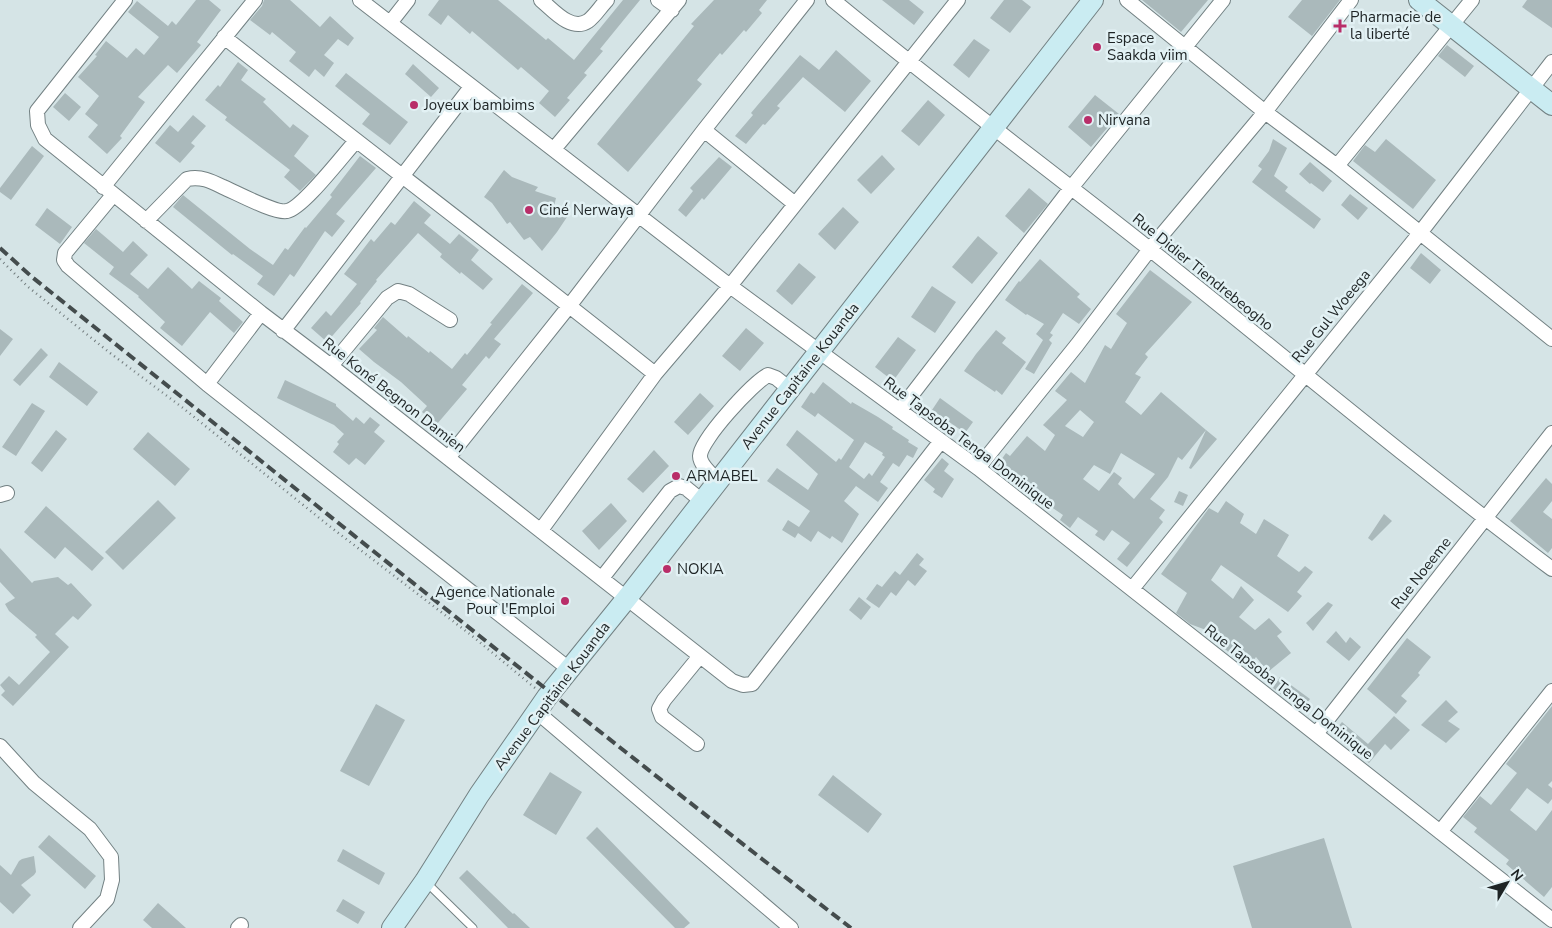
<svg xmlns="http://www.w3.org/2000/svg" width="1552" height="928" viewBox="0 0 1552 928" font-family="'Nunito Sans',sans-serif">
<style>
.building{fill:#aab9bb;fill-rule:evenodd}
.lines{fill:none;stroke-linecap:round;stroke-linejoin:round}
.lane-casing{stroke:#738183;stroke-width:9}
.street-casing{stroke:#738183;stroke-width:16}
.secondary-casing{stroke:#738183;stroke-width:22}
.path{stroke:#727c7e;stroke-width:2.5;stroke-dasharray:1 4;stroke-linecap:butt}
.lane{stroke:#fff;stroke-width:7}
.street{stroke:#fff;stroke-width:14}
.secondary{stroke:#caecf2;stroke-width:20}
.rail{stroke:#444c4d;stroke-width:4;stroke-dasharray:10 5;stroke-linecap:butt}
.poi-dot{fill:#b92e69;stroke:#e2f1f4;stroke-width:2}
.labels{text-anchor:middle;stroke-width:5;stroke-linejoin:round;paint-order:stroke}
.poi-label{font-size:15px;fill:#1e2425;stroke:#e2f1f4;text-anchor:start}
.street-label{font-size:15px;fill:#1e2425;stroke:#e2f1f4}
</style>
<rect width="100%" height="100%" fill="#d5e4e6"/>
<path class="building" d="M196,0H209L221,10L197,42L201,45L177,73L168,65L138,97L145,102L120,136L122,138L107,154L88,137L98,125L85,114L99,96L78,77L97,56L95,55L106,41L127,58L136,48L144,55L159,37L128,12L137,1L168,26L172,21L176,25Z
M264,0H290L320,27L330,16L354,38L348,46L338,39L324,55L334,63L324,77L315,69L309,77L289,61L296,52L272,32L270,35L250,20L262,6Z
M439,0H498L546,40L548,38L574,60L623,0H640L600,49L603,51L584,73L587,75L567,98L570,100L555,117L539,103L549,91L521,67L518,70L472,31L470,34L448,15L441,25L428,15Z
M714,0H767L759,10L762,13L746,32L744,30L722,55L720,53L697,80L702,84L628,172L597,144L694,26L691,24Z
M882,0H909L924,12L914,25Z
M1004,0H1022L1031,7L1010,33L990,18Z
M1142,0H1208L1181,32Z
M1302,0H1340L1312,36L1288,17Z
M1527,0H1552V28L1522,7Z
M974,39L990,50L969,78L953,65Z
M1447,45L1474,66L1465,77L1438,56Z
M836,50L871,81L845,112L803,77L777,106L780,108L765,125L763,124L746,144L735,136L753,115L751,113L800,55L819,70Z
M238,62L248,70L241,80L266,99L263,102L290,128L293,124L309,136L294,156L316,175L300,191L284,177L290,170L225,120L227,117L205,100L218,85L220,87Z
M413,64L439,88L431,97L405,74Z
M346,73L408,122L390,145L362,124L370,114L335,86Z
M65,93L81,107L69,121L53,107Z
M1095,95L1119,114L1091,147L1068,127Z
M928,100L945,115L919,146L901,131Z
M193,115L206,126L191,143L195,146L180,163L155,143L170,125L178,132Z
M1273,139L1287,148L1274,176L1288,187L1285,191L1321,219L1314,229L1252,182L1262,169L1258,166L1269,151Z
M1386,139L1436,180L1413,209L1353,161L1365,145L1375,152Z
M32,146L44,156L11,200L0,192V188Z
M882,155L895,169L871,194L857,180Z
M360,156L376,168L336,214L345,221L332,237L325,231L294,277L290,274L274,296L257,284L263,276L233,254L232,255L173,207L183,195L250,249L273,265L285,248L288,250L305,227L306,228L332,197L330,195Z
M719,157L732,167L704,200L702,198L686,217L678,210L693,191L690,188Z
M1310,162L1332,181L1323,192L1311,183L1310,184L1299,174Z
M504,170L512,177L538,187L535,191L556,198L554,206L569,214L557,232L542,251L530,237L524,240L510,222L507,224L492,203L484,197Z
M1029,188L1048,204L1024,233L1005,216Z
M1350,194L1368,208L1358,220L1341,205Z
M414,201L431,215L424,223L450,244L459,234L479,250L471,260L493,279L483,290L461,272L460,274L440,257L442,254L418,233L376,280L377,281L360,302L361,303L327,342L311,328L326,311L331,316L357,284L344,274L371,239L374,242L391,222L395,225Z
M843,207L859,222L835,250L818,234Z
M47,208L72,227L60,244L35,225Z
M96,229L123,252L133,241L148,255L130,274L148,289L168,267L192,289L199,281L221,298L219,301L243,322L234,333L210,312L182,346L160,328L165,322L138,297L139,296L109,274L114,267L84,243Z
M978,236L998,253L972,284L952,267Z
M1421,253L1441,270L1430,284L1410,268Z
M1040,259L1080,294L1077,297L1091,309L1079,324L1063,313L1050,333L1053,335L1049,340L1052,343L1034,374L1025,369L1043,340L1036,334L1044,324L1027,314L1026,315L1005,300L1019,281L1020,282Z
M799,263L816,277L792,305L776,291Z
M1150,270L1192,302L1145,354L1148,357L1135,374L1141,377L1125,402L1141,415L1161,392L1206,430L1182,460L1178,457L1168,477L1150,499L1165,510L1159,518L1163,522L1127,567L1117,559L1130,543L1112,530L1104,541L1095,535L1098,531L1078,517L1070,528L1060,520L1063,515L1044,502L1009,472L1007,475L996,467L1006,453L1010,456L1027,436L1045,451L1055,435L1043,425L1067,400L1055,391L1071,372L1085,383L1105,345L1111,349L1127,323L1116,314ZM1080,410L1094,422L1083,437L1065,426ZM1121,453L1155,474L1134,499L1118,484L1122,478L1114,472L1099,491L1083,479L1094,465L1110,474Z
M522,284L533,293L494,339L501,344L489,359L486,356L462,385L467,389L437,424L422,412L427,406L401,382L374,362L359,349L377,330L374,328L383,317L407,338L408,336L429,353L430,351L452,369L465,353L467,355L492,324L490,323Z
M932,286L956,302L935,333L911,317Z
M746,328L764,343L740,371L722,356Z
M0,329L13,339L0,356Z
M996,330L1006,338L1002,343L1026,362L1002,395L996,390L995,392L964,371L976,354Z
M898,337L916,350L893,381L875,367Z
M41,348L48,355L20,386L13,380Z
M59,362L98,392L87,406L49,377Z
M285,380L336,404V406L353,421L356,417L364,424L370,417L380,425L374,432L385,441L365,465L356,458L349,465L333,452L339,444L337,442L344,434L334,425L277,398Z
M823,382L851,404L852,402L878,417L893,427L892,429L909,440L908,442L918,448L913,458L907,455L899,467L893,463L880,482L888,488L878,502L856,486L844,501L859,514L842,543L832,536L830,539L818,531L811,542L798,533L795,538L782,530L788,520L799,527L810,511L767,481L777,468L808,490L818,474L786,445L797,430L836,462L839,458L841,460L854,440L818,413L815,417L801,407L811,392L814,394ZM865,442L883,453L882,455L885,457L872,476L869,473L864,479L849,467Z
M700,393L714,406L688,435L674,422Z
M940,398L973,422L965,433L932,410Z
M32,403L45,411L16,456L2,447Z
M56,430L67,439L42,472L31,463Z
M1206,430L1217,439L1191,469L1189,468Z
M148,432L190,469L175,486L133,449Z
M654,450L669,466L643,493L627,479Z
M942,458L949,464L944,471L954,479L942,498L933,492L935,489L924,480Z
M1546,478L1552,484V501L1543,512L1552,519V548L1548,553L1510,521Z
M1179,491L1188,495L1183,506L1174,502Z
M158,500L176,518L123,570L105,552Z
M1226,501L1244,514L1240,523L1256,534L1264,519L1289,535L1277,556L1299,572L1305,566L1313,572L1297,592L1302,596L1288,612L1221,565L1211,580L1233,599L1241,586L1254,600L1239,617L1255,630L1269,618L1282,632L1277,636L1291,653L1268,672L1256,657L1247,668L1225,649L1229,643L1207,626L1206,630L1190,624L1176,613L1187,593L1161,574L1209,508L1218,513Z
M611,503L627,521L599,550L582,531Z
M46,506L104,558L92,571L65,547L55,559L24,532Z
M1384,514L1392,521L1372,541L1368,538Z
M0,548L32,583L34,581L58,577L68,585L71,583L92,605L78,620L73,616L55,634L69,647L13,706L1,695L5,691L0,685L9,676L19,685L50,652L35,637L37,635L9,611L5,604L15,598L0,582Z
M917,553L924,559L919,565L927,571L915,586L908,580L896,596L891,592L879,608L866,599L877,584L882,587L895,571L900,575Z
M859,597L871,607L861,620L849,610Z
M1328,602L1333,605L1313,631L1306,623Z
M1336,631L1346,643L1350,637L1361,647L1349,661L1326,642Z
M1407,638L1431,657L1418,673L1420,675L1401,696L1407,701L1396,714L1367,689Z
M1280,677L1310,699L1302,710L1273,688Z
M1446,700L1458,712L1448,721L1460,729L1446,743L1421,725Z
M376,704L405,720L369,786L340,771Z
M1552,706V781L1548,785L1552,788V799L1548,804L1527,788L1510,810L1536,831L1552,810V887L1544,897L1506,864L1509,860L1474,832L1477,828L1463,817L1480,796L1491,805L1517,773L1506,764Z
M1394,716L1410,730L1391,750L1385,744L1369,763L1332,734L1342,722L1368,744Z
M550,772L582,792L556,835L523,815Z
M833,775L882,814L868,833L818,795Z
M597,827L690,923L684,928H675L586,838Z
M49,835L96,876L85,889L38,847Z
M1324,838L1352,928H1252L1233,866Z
M343,849L385,873L379,885L337,861Z
M34,856L36,872L34,875L21,885L31,895L13,914L0,902V865L11,875L19,861L22,859Z
M467,870L513,914L514,913L530,928H508L459,878Z
M343,899L365,912L358,924L336,911Z
M158,903L186,928H152L143,920Z"/>
<g class="lines">
<g class="lane-casing">
<path id="lane" d="M427,883L473,928"/>
</g>
<g class="street-casing">
<path id="street" d="M125,0L37,111L38,125L45,139L261,313L331,366L732,681L743,685L752,684L941,441
M360,0L730,286L978,468L1552,920
M541,0C553,10 571,32 588,21C595,16 601,6 607,0
M658,0L672,10
M833,0C937,86 1046,167 1152,251C1285,357 1416,467 1552,569
M1127,0L1265,112L1337,166L1552,339
M390,23L408,0
M224,37C367,150 513,260 655,374
M704,130L795,204
M554,149L679,0
M1337,166L1472,0
M103,187L255,0
M113,195L65,253L64,260L68,266L207,384L569,669
M146,221L187,179C201,176 211,181 223,187C235,192 276,214 287,211C303,208 343,155 356,141
M283,331L471,87
M331,366L387,298L398,291L409,294L450,320
M207,384L261,313
M900,410L1071,188L1223,0
M448,458L570,305L704,130L807,0
M978,468L1077,345L1150,249L1265,112L1351,0
M718,481C712,475 700,465 700,456C700,440 753,383 768,375L776,378L790,389
M0,495L7,493
M541,530L655,374L730,286L958,0
M602,578L670,491L679,486L686,488L702,501
M1132,589L1420,233L1552,62
M537,712L791,928
M1316,734L1552,433
M697,744L662,717L659,709L664,700L700,656
M0,746L34,783L90,829L111,857L112,880L107,899L80,928
M1440,832L1552,691
M238,928L241,925"/>
</g>
<g class="secondary-casing">
<path id="secondary" d="M1419,0L1552,105
M392,928L425,881L479,795L547,697L627,598L1093,0"/>
</g>
<path class="path" d="M0,259L27,286L110,353L183,408L328,525L471,635L535,688"/>
<use href="#lane" class="lane"/>
<use href="#street" class="street"/>
<use href="#secondary" class="secondary"/>
<path class="rail" d="M0,248L32,277C304,495 575,715 851,928"/>
</g>
<g class="poi-dot">
<path d="M1337.5 18.5h5v5h5v5h-5v5h-5v-5h-5v-5h5z"/>
<circle cx="1097" cy="47" r="5"/>
<circle cx="414" cy="105" r="5"/>
<circle cx="1088" cy="120" r="5"/>
<circle cx="529" cy="210" r="5"/>
<circle cx="676" cy="476" r="5"/>
<circle cx="667" cy="569" r="5"/>
<circle cx="565" cy="601" r="5"/>
</g>
<g class="labels">
<g class="poi-label">
<text x="1350" y="22">Pharmacie de<tspan x="1350" dy="17">la liberté</tspan></text>
<text x="1107" y="43">Espace<tspan x="1107" dy="17">Saakda viim</tspan></text>
<text x="424" y="110">Joyeux bambims</text>
<text x="1098" y="125">Nirvana</text>
<text x="539" y="215">Ciné Nerwaya</text>
<text x="686" y="481">ARMABEL</text>
<text x="677" y="574">NOKIA</text>
<text x="555" y="597" text-anchor="end">Agence Nationale<tspan x="555" dy="17">Pour l'Emploi</tspan></text>
</g>
<g class="street-label">
<text transform="translate(1203 272) rotate(39)" y="5">Rue Didier Tiendrebeogho</text>
<text transform="translate(1331 316) rotate(-51)" y="5">Rue Gul Woeega</text>
<text transform="translate(800 376) rotate(-52)" y="5">Avenue Capitaine Kouanda</text>
<text transform="translate(394 395) rotate(38)" y="5">Rue Koné Begnon Damien</text>
<text transform="translate(969 443) rotate(37)" y="5">Rue Tapsoba Tenga Dominique</text>
<text transform="translate(1421 573) rotate(-52)" y="5">Rue Noeeme</text>
<text transform="translate(1289 692) rotate(38)" y="5">Rue Tapsoba Tenga Dominique</text>
<text transform="translate(552 696) rotate(-53)" y="5">Avenue Capitaine Kouanda</text>
</g>
</g>
<g transform="translate(1507 883) rotate(52)" stroke="#e2f1f4" stroke-width="4" paint-order="stroke">
<path d="M0-4L9 19L0 12L-9 19Z" fill="#1e2425"/>
<text y="-8" font-size="14" font-weight="bold" text-anchor="middle" fill="#1e2425">N</text>
</g>
</svg>
